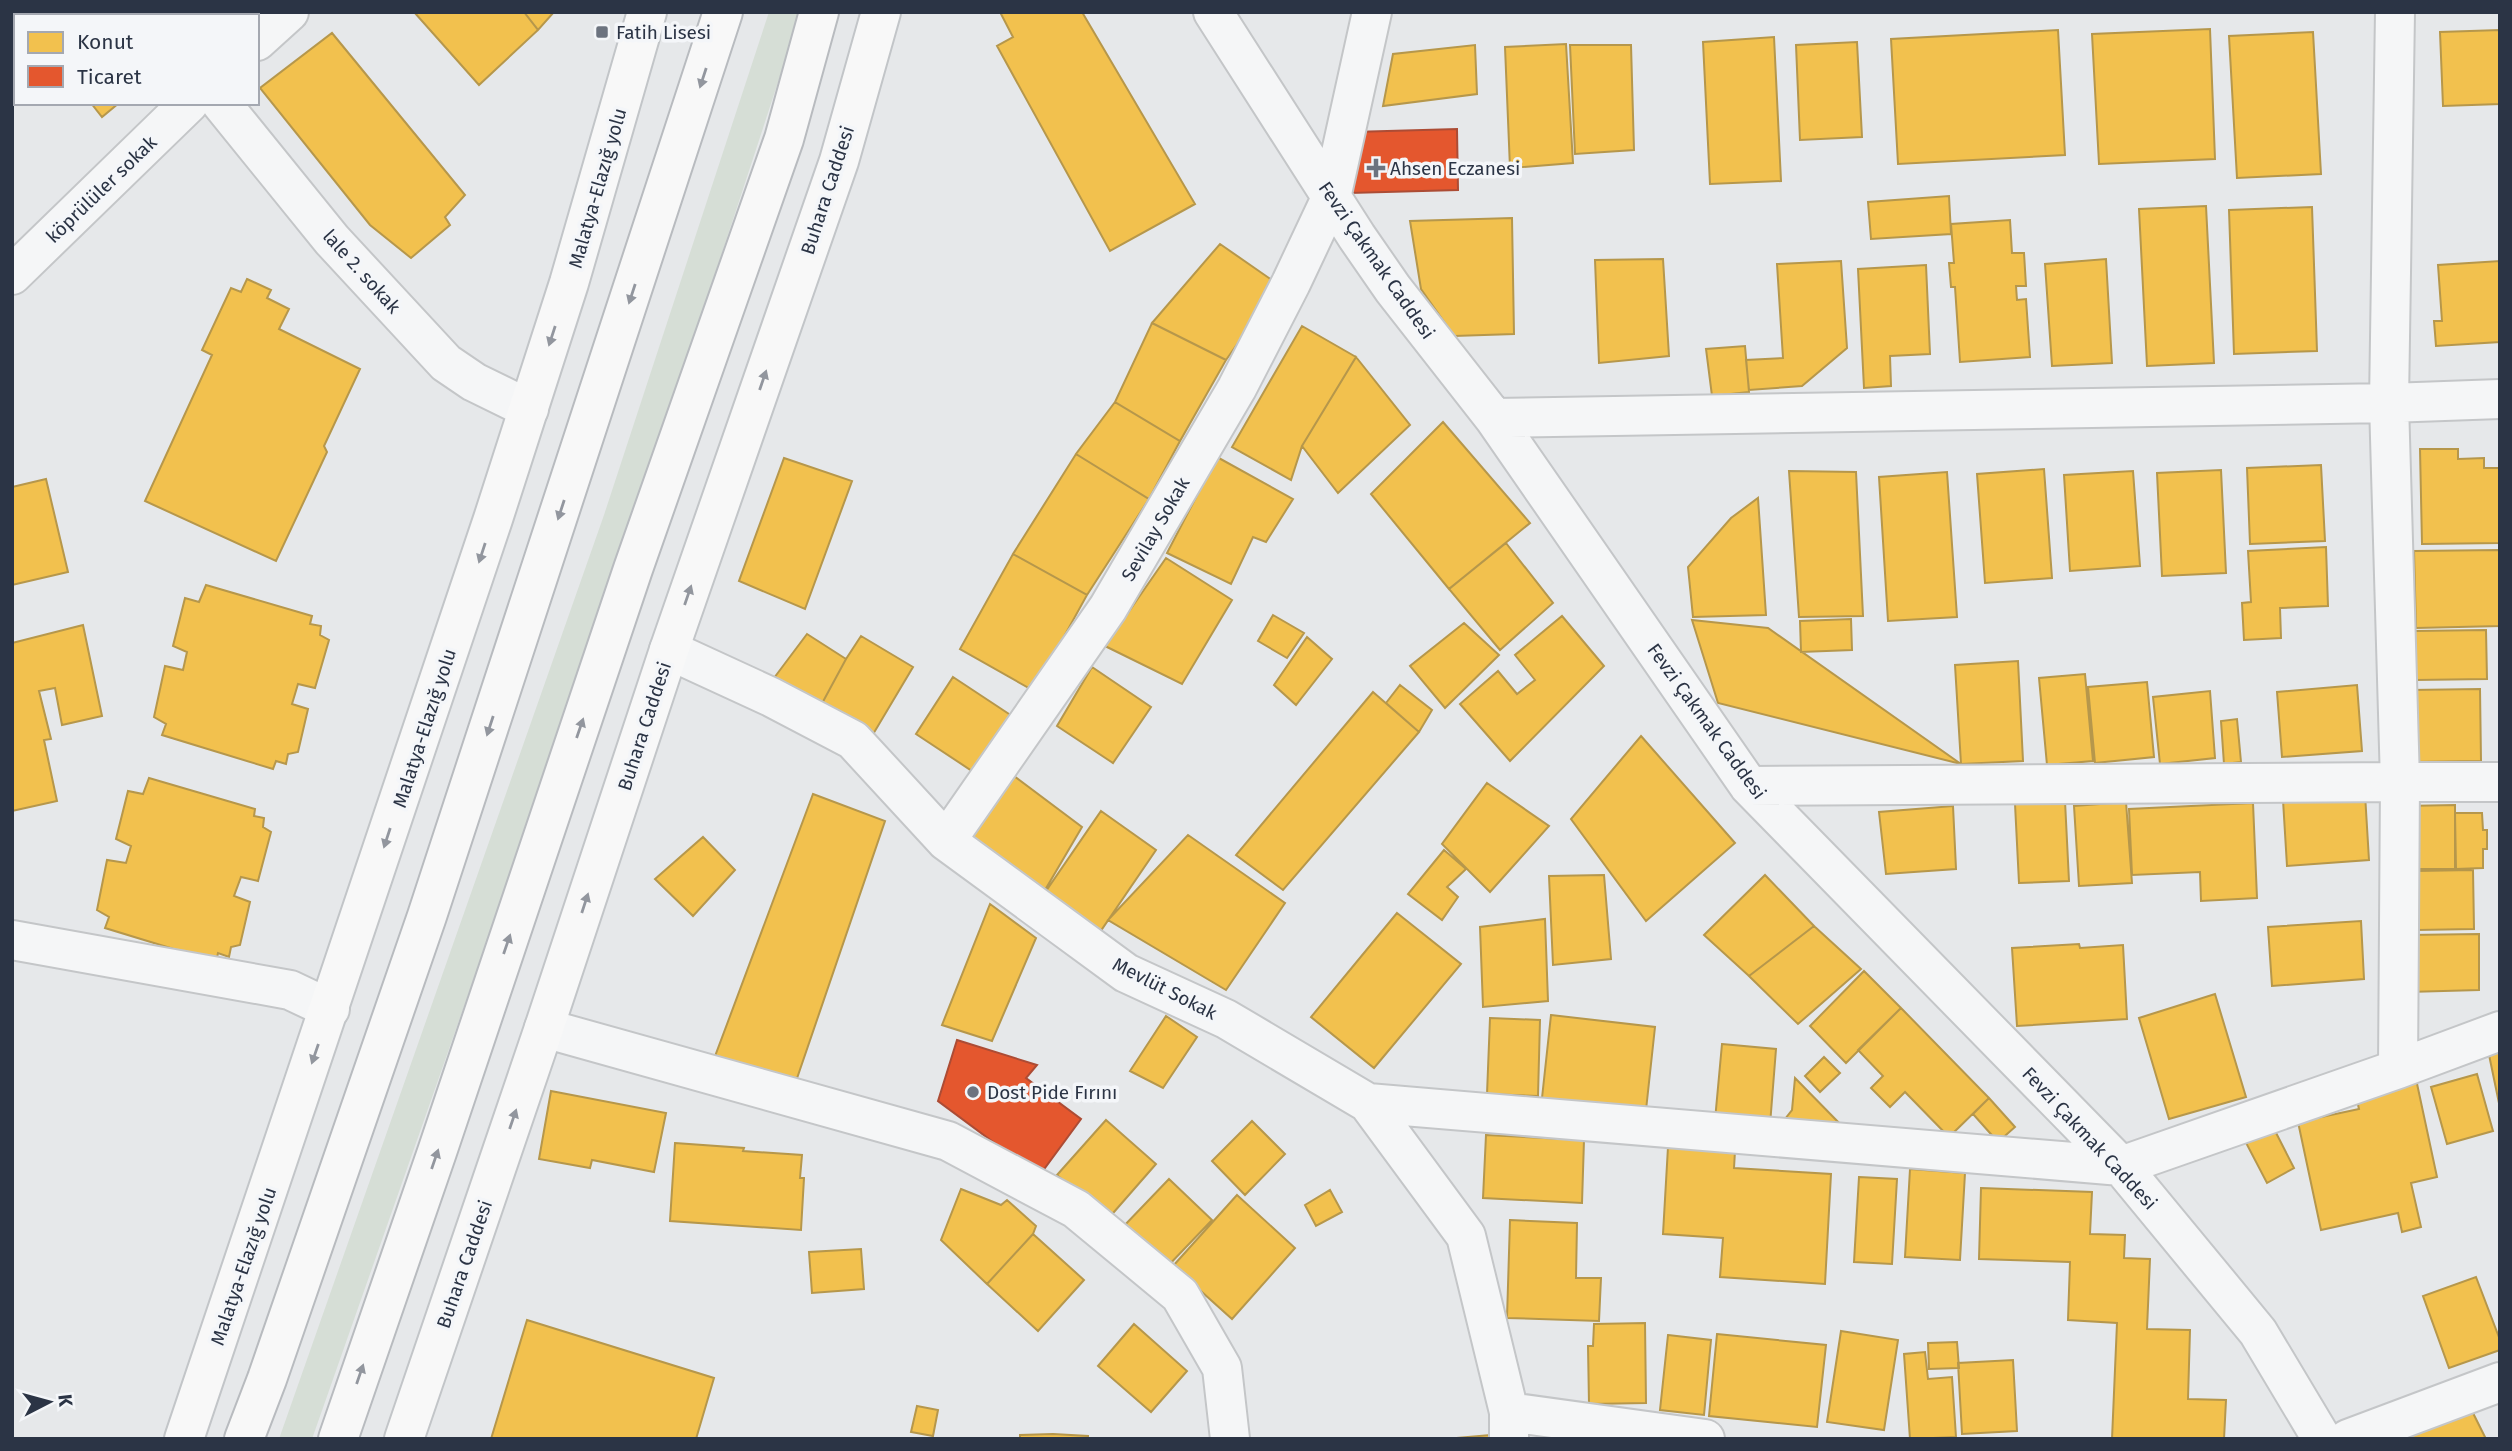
<svg xmlns="http://www.w3.org/2000/svg" width="2512" height="1451" viewBox="0 0 2512 1451" font-family="'Fira Sans',sans-serif">
<style>
.green{fill:#d6ded6}
.homes{fill:#f2c14e;stroke:#b6974b;stroke-width:2}
.shops{fill:#e4572e;stroke:#ac4c35;stroke-width:2}
.lines{fill:none;stroke-linecap:round;stroke-linejoin:round}
.minor-casing{stroke:#c4c6c8;stroke-width:42}
.major-casing{stroke:#c2c5c8;stroke-width:42}
.highway-casing{stroke:#b8bbbf;stroke-width:42}
.minor{stroke:#f5f6f7;stroke-width:38}
.major{stroke:#f8f8f8;stroke-width:38}
.highway{stroke:#f8f8f8;stroke-width:38}
.oneway{fill:#92969e}
.poi-dot{fill:#6c737f;stroke:#f4f6f9;stroke-width:2.5}
.labels{text-anchor:middle;stroke-width:7;stroke-linejoin:round;paint-order:stroke}
.poi-label{font-size:19px;fill:#2b3445;stroke:#f4f6f9;text-anchor:start}
.street-label{font-size:19px;fill:#2b3445;stroke:#f4f6f9}
</style>
<rect width="100%" height="100%" fill="#e6e8ea"/>
<path class="green" d="M769,12H801L631,531L312,1439H279L604,515Z"/>
<path class="homes" d="M12,12H50L46,16H16V39L12,42Z
M414,12H524L538,30L479,85Z
M524,12H554L538,30Z
M1000,12H1082L1195,204L1110,251L997,46L1013,37Z
M2210,29L2215,159L2099,164L2092,34Z
M2058,30L2065,155L1898,164L1891,39Z
M2500,30V104L2443,106L2440,32Z
M2313,32L2321,174L2237,178L2229,36Z
M332,33L465,195L445,217L450,225L411,258L370,225L260,88Z
M1774,37L1781,181L1710,184L1703,42Z
M1857,42L1862,137L1800,140L1796,45Z
M1566,44L1573,163L1510,168L1505,47Z
M1475,45L1477,94L1383,106L1393,54Z
M1570,45H1631L1634,150L1575,154Z
M91,103H119L102,117Z
M1949,196L1951,234L1871,239L1868,202Z
M2206,206L2214,363L2147,366L2139,209Z
M2312,207L2317,351L2234,354L2229,210Z
M1512,218L1514,334L1454,336L1421,289L1410,221Z
M2010,220L2012,253H2024L2026,286H2016L2017,300L2026,299L2030,357L1960,362L1955,287H1951L1949,263H1954L1951,224Z
M1220,244L1279,285L1226,360L1152,323Z
M1663,259L1669,356L1599,363L1595,260Z
M2106,259L2112,363L2052,366L2045,264Z
M1841,261L1847,348L1802,386L1749,390L1746,360L1783,358L1777,264Z
M2500,261V342L2436,346L2434,321H2442L2438,265Z
M1926,265L1930,354L1890,356L1891,386L1864,388L1858,269Z
M247,279L271,290L267,298L289,309L279,329L360,369L324,446L327,452L276,561L145,501L212,355L202,350L231,288L241,292Z
M1152,323L1226,360L1180,441L1115,402Z
M1302,326L1356,357L1302,446L1291,480L1232,447Z
M1745,346L1749,392L1712,396L1706,349Z
M1356,357L1410,425L1338,493L1302,446Z
M1115,402L1180,441L1149,499L1076,454Z
M1443,422L1530,523L1449,589L1371,494Z
M2420,449H2458V459L2484,458V468H2500V543L2422,544Z
M1076,454L1149,499L1087,595L1013,554Z
M1217,457L1293,499L1266,542L1253,537L1231,584L1167,553Z
M784,458L852,481L805,609L739,581Z
M2321,465L2325,541L2250,544L2247,468Z
M2044,469L2052,578L1985,583L1977,474Z
M2221,470L2226,573L2162,576L2157,473Z
M1789,471L1856,472L1863,616L1799,617Z
M2133,471L2140,566L2070,571L2064,475Z
M1947,472L1957,617L1888,621L1879,477Z
M46,479L68,572L12,585V487Z
M1758,498L1766,615L1693,617L1688,567L1731,518Z
M1506,543L1553,603L1500,650L1449,589Z
M2326,547L2328,606L2280,608L2281,638L2244,640L2242,603L2251,602L2248,551Z
M2500,550V626L2416,628L2414,551Z
M1013,554L1087,595L1034,691L960,649Z
M1166,558L1232,600L1182,684L1105,646Z
M206,585L312,616L310,624L321,626L320,635L329,640L315,688L298,684L292,704L308,709L298,752L288,754L286,764L276,761L273,769L162,735L166,724L154,717L165,666L183,670L187,652L173,646L185,598L199,602Z
M1273,615L1304,633L1287,658L1258,641Z
M1562,616L1604,666L1510,761L1460,704L1498,671L1517,694L1535,680L1515,655Z
M1851,619L1852,650L1801,652L1800,621Z
M1692,620L1768,628L1961,764L1718,703Z
M1464,623L1499,655L1445,708L1410,666Z
M83,625L102,716L62,725L55,688L39,691L51,739L44,740L57,801L12,811V643Z
M2486,630L2487,679L2416,680L2415,631Z
M807,634L846,659L819,709L768,686Z
M861,636L913,667L872,736L819,709L846,659Z
M1307,637L1332,659L1296,705L1274,685Z
M2018,661L2023,761L1961,764L1955,665Z
M1092,667L1151,707L1113,763L1057,726Z
M2085,674L2093,761L2047,765L2039,678Z
M953,677L1012,716L975,773L916,734Z
M2147,682L2154,757L2095,763L2088,687Z
M1400,685L1432,710L1419,732L1386,703Z
M2357,685L2362,751L2282,757L2277,692Z
M2480,689L2481,761L2411,762L2410,690Z
M2210,691L2215,758L2160,764L2153,697Z
M1373,692L1419,732L1283,890L1236,855Z
M2237,719L2241,762L2224,764L2221,721Z
M1641,736L1735,843L1646,921L1571,819Z
M1010,773L1082,827L1045,890L965,837Z
M149,778L255,809L254,816L264,818L263,827L271,832L258,881L241,877L234,896L250,902L240,945L231,947L229,957L218,953L216,962L105,928L109,917L97,910L107,860L126,863L131,846L116,839L128,791L143,794Z
M1487,783L1549,826L1490,892L1442,844Z
M813,794L885,821L793,1090L714,1059Z
M2365,794L2369,860L2287,866L2283,800Z
M2065,801L2069,881L2019,883L2015,804Z
M2126,802L2132,883L2079,886L2074,806Z
M2253,803L2257,898L2201,901L2200,872L2132,875L2129,809Z
M2455,805V869H2406L2405,806Z
M1953,806L1956,869L1886,874L1879,812Z
M1101,811L1156,850L1100,932L1044,894Z
M2455,813H2482L2483,830H2487V849H2483V868L2456,869Z
M1188,835L1285,903L1226,990L1108,920Z
M703,837L735,870L693,916L655,879Z
M1444,850L1466,869L1447,887L1458,897L1442,920L1408,894Z
M2473,870L2474,929L2417,930L2416,871Z
M1604,875L1611,959L1553,965L1549,876Z
M1765,875L1814,926L1749,976L1704,935Z
M990,904L1036,938L992,1041L942,1025Z
M1397,913L1461,964L1374,1068L1311,1017Z
M1545,919L1548,1001L1483,1007L1480,927Z
M2361,921L2364,979L2272,986L2268,927Z
M1814,926L1861,969L1798,1024L1749,976Z
M2479,934V990L2408,992V935Z
M2079,944L2080,948L2123,945L2127,1019L2017,1026L2012,948Z
M1864,971L1901,1008L1846,1063L1810,1026Z
M2215,994L2246,1097L2169,1119L2139,1018Z
M1901,1008L1989,1098L1949,1137L1905,1092L1890,1107L1871,1088L1883,1076L1858,1050Z
M1551,1015L1655,1027L1646,1110L1542,1098Z
M1166,1016L1197,1037L1163,1088L1130,1071Z
M1490,1018L1540,1020L1538,1096L1487,1094Z
M1722,1044L1776,1049L1770,1125L1715,1120Z
M2500,1047V1108L2488,1050Z
M1824,1057L1840,1073L1820,1092L1805,1076Z
M2477,1074L2493,1131L2447,1144L2431,1087Z
M1795,1078L1843,1127L1781,1124L1792,1110Z
M2416,1079L2437,1177L2411,1183L2421,1227L2402,1232L2398,1213L2321,1230L2298,1122L2359,1109L2355,1092Z
M551,1091L666,1113L654,1172L592,1160L590,1168L539,1159Z
M1989,1098L2015,1127L1998,1142L1973,1114Z
M1106,1120L1156,1164L1107,1220L1057,1175Z
M1252,1121L1285,1154L1245,1195L1212,1161Z
M2271,1123L2294,1168L2267,1183L2243,1137Z
M1486,1135L1584,1140L1582,1203L1483,1198Z
M675,1143L744,1148L743,1151L802,1155L800,1178H804L801,1230L670,1221Z
M1668,1147L1735,1151L1734,1168L1831,1174L1825,1284L1720,1277L1723,1238L1663,1234Z
M1910,1169L1965,1173L1960,1260L1905,1257Z
M1859,1177L1897,1179L1892,1264L1854,1262Z
M1169,1179L1212,1220L1164,1270L1121,1229Z
M1981,1188L2092,1192L2090,1234L2125,1235L2124,1258L2150,1259L2147,1329L2190,1330L2188,1399L2226,1400L2224,1439H2112L2117,1323L2068,1320L2070,1262L1979,1259Z
M961,1189L1001,1205L1007,1200L1036,1226L1033,1234L987,1284L941,1240Z
M1330,1190L1342,1212L1316,1226L1305,1205Z
M1237,1195L1295,1248L1232,1319L1173,1266Z
M1510,1220L1577,1223L1576,1278H1601L1599,1321L1507,1318Z
M1033,1234L1084,1280L1038,1331L987,1284Z
M861,1249L864,1289L812,1293L809,1252Z
M2476,1277L2500,1340V1350L2449,1368L2423,1296Z
M527,1320L714,1378L696,1439H491Z
M1645,1323L1646,1403L1589,1404L1588,1346H1593L1594,1324Z
M1134,1324L1187,1371L1151,1412L1098,1366Z
M1841,1331L1898,1340L1884,1430L1827,1422Z
M1717,1334L1826,1345L1817,1427L1709,1416Z
M1668,1335L1711,1340L1704,1415L1660,1410Z
M1957,1342L1959,1368L1929,1369L1928,1343Z
M1925,1352L1928,1379L1952,1377L1956,1437L1910,1439L1904,1354Z
M2013,1360L2017,1431L1962,1434L1958,1363Z
M2468,1403L2486,1439H2412L2409,1432Z
M917,1406L938,1410L933,1436L911,1432Z
M1053,1434L1088,1436V1439H1020V1435Z
M1490,1435L1491,1439H1445Z"/>
<path class="shops" d="M1457,129L1458,190L1350,193L1353,132Z
M957,1040L1037,1065L1026,1078L1081,1119L1039,1176L938,1101Z"/>
<g class="lines">
<g class="minor-casing">
<path id="minor" d="M152,12L155,16
M1213,12L1357,237L1393,289L1494,418L1749,786L2121,1166L2258,1332L2322,1439
M257,41L289,12
M221,103L332,240L446,363L474,382L529,409
M12,275L189,103
M1494,418L2389,403L2500,399
M669,650L771,697L853,740L946,841L1126,973L1226,1019L1368,1103L1466,1236L1509,1412V1439
M1749,786L2400,782L2389,403L2395,12
M946,841L1108,608L1237,388L1291,283L1331,198L1372,12
M12,940L290,990L330,1009
M544,1028L948,1141L1076,1209L1180,1295L1222,1368L1230,1439
M2398,1069L2400,782H2500
M1368,1103L2121,1166L2398,1069L2500,1031
M1509,1412L1705,1439
M2348,1439L2500,1382"/>
</g>
<g class="major-casing">
<path id="major" d="M184,1439L493,519L569,283L647,12
M404,1439L544,1028L669,650L839,161L881,12"/>
</g>
<g class="highway-casing">
<path id="highway" d="M244,1439L267,1379L427,916L723,12
M338,1439L437,1152L633,569L784,139L819,12"/>
</g>
<use href="#minor" class="minor"/>
<use href="#major" class="major"/>
<use href="#highway" class="highway"/>
</g>
<defs><path id="oneway-solid" d="M-6-.8H1V-3.2L6.5 0L1 3.2V.8H-6Z" transform="scale(1.75)"/></defs>
<g class="oneway">
<use href="#oneway-solid" transform="translate(703 78) rotate(108)"/>
<use href="#oneway-solid" transform="translate(632 294) rotate(108)"/>
<use href="#oneway-solid" transform="translate(552 336) rotate(108)"/>
<use href="#oneway-solid" transform="translate(763 380) rotate(-71)"/>
<use href="#oneway-solid" transform="translate(561 510) rotate(108)"/>
<use href="#oneway-solid" transform="translate(482 553) rotate(108)"/>
<use href="#oneway-solid" transform="translate(688 595) rotate(-71)"/>
<use href="#oneway-solid" transform="translate(490 726) rotate(108)"/>
<use href="#oneway-solid" transform="translate(580 728) rotate(-71)"/>
<use href="#oneway-solid" transform="translate(387 838) rotate(108)"/>
<use href="#oneway-solid" transform="translate(585 903) rotate(-72)"/>
<use href="#oneway-solid" transform="translate(507 944) rotate(-71)"/>
<use href="#oneway-solid" transform="translate(315 1054) rotate(109)"/>
<use href="#oneway-solid" transform="translate(513 1119) rotate(-71)"/>
<use href="#oneway-solid" transform="translate(435 1159) rotate(-71)"/>
<use href="#oneway-solid" transform="translate(360 1374) rotate(-71)"/>
</g>
<g class="poi-dot">
<rect x="595" y="25" width="14" height="14" rx="3.5"/>
<path d="M1372.5 157.5h7v7h7v7h-7v7h-7v-7h-7v-7h7z"/>
<circle cx="973" cy="1092" r="7"/>
</g>
<g class="labels">
<g class="poi-label">
<text x="616" y="39">Fatih Lisesi</text>
<text x="1390" y="175">Ahsen Eczanesi</text>
<text x="987" y="1099">Dost Pide Fırını</text>
</g>
<g class="street-label">
<text transform="translate(597 188) rotate(-74)" y="7">Malatya-Elazığ yolu</text>
<text transform="translate(101 189) rotate(-44)" y="7">köprülüler sokak</text>
<text transform="translate(827 190) rotate(-72)" y="7">Buhara Caddesi</text>
<text transform="translate(1377 260) rotate(55)" y="7">Fevzi Çakmak Caddesi</text>
<text transform="translate(362 271) rotate(48)" y="7">lale 2. sokak</text>
<text transform="translate(1155 529) rotate(-60)" y="7">Sevilay Sokak</text>
<text transform="translate(1707 721) rotate(54)" y="7">Fevzi Çakmak Caddesi</text>
<text transform="translate(644 726) rotate(-72)" y="7">Buhara Caddesi</text>
<text transform="translate(424 728) rotate(-72)" y="7">Malatya-Elazığ yolu</text>
<text transform="translate(1165 988) rotate(27)" y="7">Mevlüt Sokak</text>
<text transform="translate(2090 1138) rotate(47)" y="7">Fevzi Çakmak Caddesi</text>
<text transform="translate(464 1264) rotate(-71)" y="7">Buhara Caddesi</text>
<text transform="translate(243 1266) rotate(-71)" y="7">Malatya-Elazığ yolu</text>
</g>
</g>
<rect width="2512" height="1451" fill="none" stroke="#2b3445" stroke-width="28"/>
<rect x="14" y="14" width="245" height="91" fill="#f4f6f9" stroke="#a4a8b1" stroke-width="2"/>
<rect x="28" y="32" width="35" height="21" fill="#f2c14e" stroke="#a4a8b1" stroke-width="2"/>
<text x="77" y="49" font-size="21" fill="#2b3445">Konut</text>
<rect x="28" y="66" width="35" height="21" fill="#e4572e" stroke="#a4a8b1" stroke-width="2"/>
<text x="77" y="84" font-size="21" fill="#2b3445">Ticaret</text>
<g transform="translate(49 1402) rotate(84)" stroke="#f4f6f9" stroke-width="5" paint-order="stroke">
<path d="M0-5L12 26L0 18L-12 26Z" fill="#2b3445"/>
<text y="-10" font-size="19" font-weight="bold" text-anchor="middle" fill="#2b3445">K</text>
</g>
</svg>
